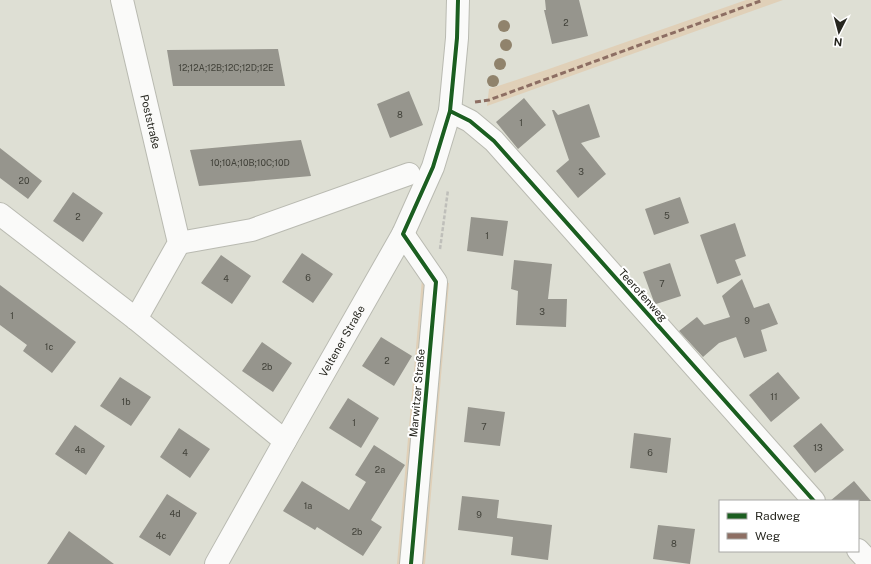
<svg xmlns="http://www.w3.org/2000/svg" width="871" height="564" viewBox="0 0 871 564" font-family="'Public Sans',sans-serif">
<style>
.green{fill:#e0d0b8}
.building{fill:#96958d}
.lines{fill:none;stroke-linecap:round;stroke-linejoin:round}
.minor-casing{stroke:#b9bab1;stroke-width:24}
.secondary-casing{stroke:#b9bab1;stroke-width:24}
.path{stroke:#bfbfba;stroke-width:2.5;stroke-dasharray:4 2;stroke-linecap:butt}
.minor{stroke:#fafaf9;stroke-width:22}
.secondary{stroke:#fafaf9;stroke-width:22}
.quiet{stroke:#8d6e63;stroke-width:3;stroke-dasharray:6 3;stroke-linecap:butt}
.cycleway-casing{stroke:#fff;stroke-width:6}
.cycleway{stroke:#1b5e20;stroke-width:4}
.tree{fill:#90836c}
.labels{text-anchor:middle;stroke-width:4;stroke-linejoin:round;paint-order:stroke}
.number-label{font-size:9px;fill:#42423a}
.street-label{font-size:11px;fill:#26261f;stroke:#fff}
</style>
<rect width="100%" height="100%" fill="#dedfd4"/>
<path class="green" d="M746,0H783L487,106L489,89L546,70Z
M422,279L449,283L425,564H397Z"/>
<path class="building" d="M545,0H579L588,36L552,44L544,10H546Z
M278,49L285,86H173L167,50Z
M409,91L423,125L390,138L377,104Z
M524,98L546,125L518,149L496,122Z
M589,104L600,137L581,143L606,174L578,198L556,171L569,160L552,110H554L558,115Z
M301,140L311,176L199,186L190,150Z
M0,148L42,181L28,199L0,178Z
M73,192L103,213L83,242L53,221Z
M680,197L689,223L654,235L645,209Z
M471,217L508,221L503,256L467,251Z
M735,223L746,256L735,260L741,275L717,284L700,235Z
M302,253L333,274L313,303L282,282Z
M221,255L251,276L232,304L201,283Z
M514,260L552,264L548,299H567L566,327L516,325L518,291L511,289Z
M670,263L681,296L656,304L654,302L643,272Z
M742,279L754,308L769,303L778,324L761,330L767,351L744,358L736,337L719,343L703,357L679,331L697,317L704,325L730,317L722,296Z
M0,285L76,342L52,373L23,351L27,345L0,325Z
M381,337L412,356L394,386L362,366Z
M262,342L292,363L273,392L242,371Z
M778,372L800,398L771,422L749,395Z
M120,377L151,397L131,426L100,406Z
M348,398L379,418L361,448L329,428Z
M468,407L505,412L500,446L464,442Z
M821,423L844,450L815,473L793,446Z
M75,425L105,446L86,475L55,454Z
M179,428L210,449L190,478L160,457Z
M634,433L671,438L667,473L630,468Z
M374,445L405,465L371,520L382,527L363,556L317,527L315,530L283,511L302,481L349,510L366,482L355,475Z
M854,481L871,501H830Z
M167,494L197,513L170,556L139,537Z
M462,496L499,500L497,518L552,525L548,560L511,555L513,537L458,530Z
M658,525L695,529L690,564L653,559Z
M69,531L114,564H47Z"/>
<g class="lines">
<g class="minor-casing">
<g id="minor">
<path id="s1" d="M122,0L179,243L136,319"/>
<path d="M450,111L470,121L494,141L814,501"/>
<path d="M0,214L136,319L285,441"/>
<path d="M403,234L436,282L411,564"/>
<path d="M179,243L252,230L409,174"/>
<path d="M858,550L871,564"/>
</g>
</g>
<g class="secondary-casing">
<g id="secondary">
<path id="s2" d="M216,564L285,441L403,234L433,167L450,111L457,38L458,0"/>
</g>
</g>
<path class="path" d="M440,249L448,190"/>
<use href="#minor" class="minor"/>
<use href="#secondary" class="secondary"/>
<path class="quiet" d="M475,102L489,100L763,0"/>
<g class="cycleway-casing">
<path id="cycleway" d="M450,111L470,121L494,141L814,501
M411,564L436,282L403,234L433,167L450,111L457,38L458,0"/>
</g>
<use href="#cycleway" class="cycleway"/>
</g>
<g class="tree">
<circle cx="504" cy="26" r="6"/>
<circle cx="506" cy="45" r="6"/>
<circle cx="500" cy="64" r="6"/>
<circle cx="493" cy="81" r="6"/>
</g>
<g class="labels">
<g class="number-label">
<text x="566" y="26">2</text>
<text x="226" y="71">12;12A;12B;12C;12D;12E</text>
<text x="400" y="118">8</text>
<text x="521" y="126">1</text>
<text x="250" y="166">10;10A;10B;10C;10D</text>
<text x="581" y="175">3</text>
<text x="24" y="184">20</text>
<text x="667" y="219">5</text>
<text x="78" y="220">2</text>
<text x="487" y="239">1</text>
<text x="308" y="281">6</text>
<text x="226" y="282">4</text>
<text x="662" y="287">7</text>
<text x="542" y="315">3</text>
<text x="12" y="319">1</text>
<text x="747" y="324">9</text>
<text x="49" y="350">1c</text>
<text x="387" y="364">2</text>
<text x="267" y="370">2b</text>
<text x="774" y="400">11</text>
<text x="126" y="405">1b</text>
<text x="354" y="426">1</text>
<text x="484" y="430">7</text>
<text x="818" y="451">13</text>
<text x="80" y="453">4a</text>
<text x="185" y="456">4</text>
<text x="650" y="456">6</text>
<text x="380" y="473">2a</text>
<text x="308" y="509">1a</text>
<text x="175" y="517">4d</text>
<text x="479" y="518">9</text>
<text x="357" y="535">2b</text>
<text x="161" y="539">4c</text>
<text x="674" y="547">8</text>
</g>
<g class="street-label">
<text dy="4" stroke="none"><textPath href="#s1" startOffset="125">Poststraße</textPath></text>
<text transform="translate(643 295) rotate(48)" y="4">Teerofenweg</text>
<text dy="4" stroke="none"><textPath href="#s2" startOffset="256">Veltener Straße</textPath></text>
<text transform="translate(417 393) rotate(-85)" y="4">Marwitzer Straße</text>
</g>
</g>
<rect x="719" y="500" width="140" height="52" fill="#ffffff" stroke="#a8a8a5"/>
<rect x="727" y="513" width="20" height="6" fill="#1b5e20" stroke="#a8a8a5"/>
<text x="755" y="520" font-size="12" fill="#26261f">Radweg</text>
<rect x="727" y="533" width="20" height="6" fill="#8d6e63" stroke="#a8a8a5"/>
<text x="755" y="540" font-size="12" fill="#26261f">Weg</text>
<g transform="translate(839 32) rotate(186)" stroke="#ffffff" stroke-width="3" paint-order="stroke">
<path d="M0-3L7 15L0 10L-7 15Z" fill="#26261f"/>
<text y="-6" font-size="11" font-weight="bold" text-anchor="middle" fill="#26261f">N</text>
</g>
</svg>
